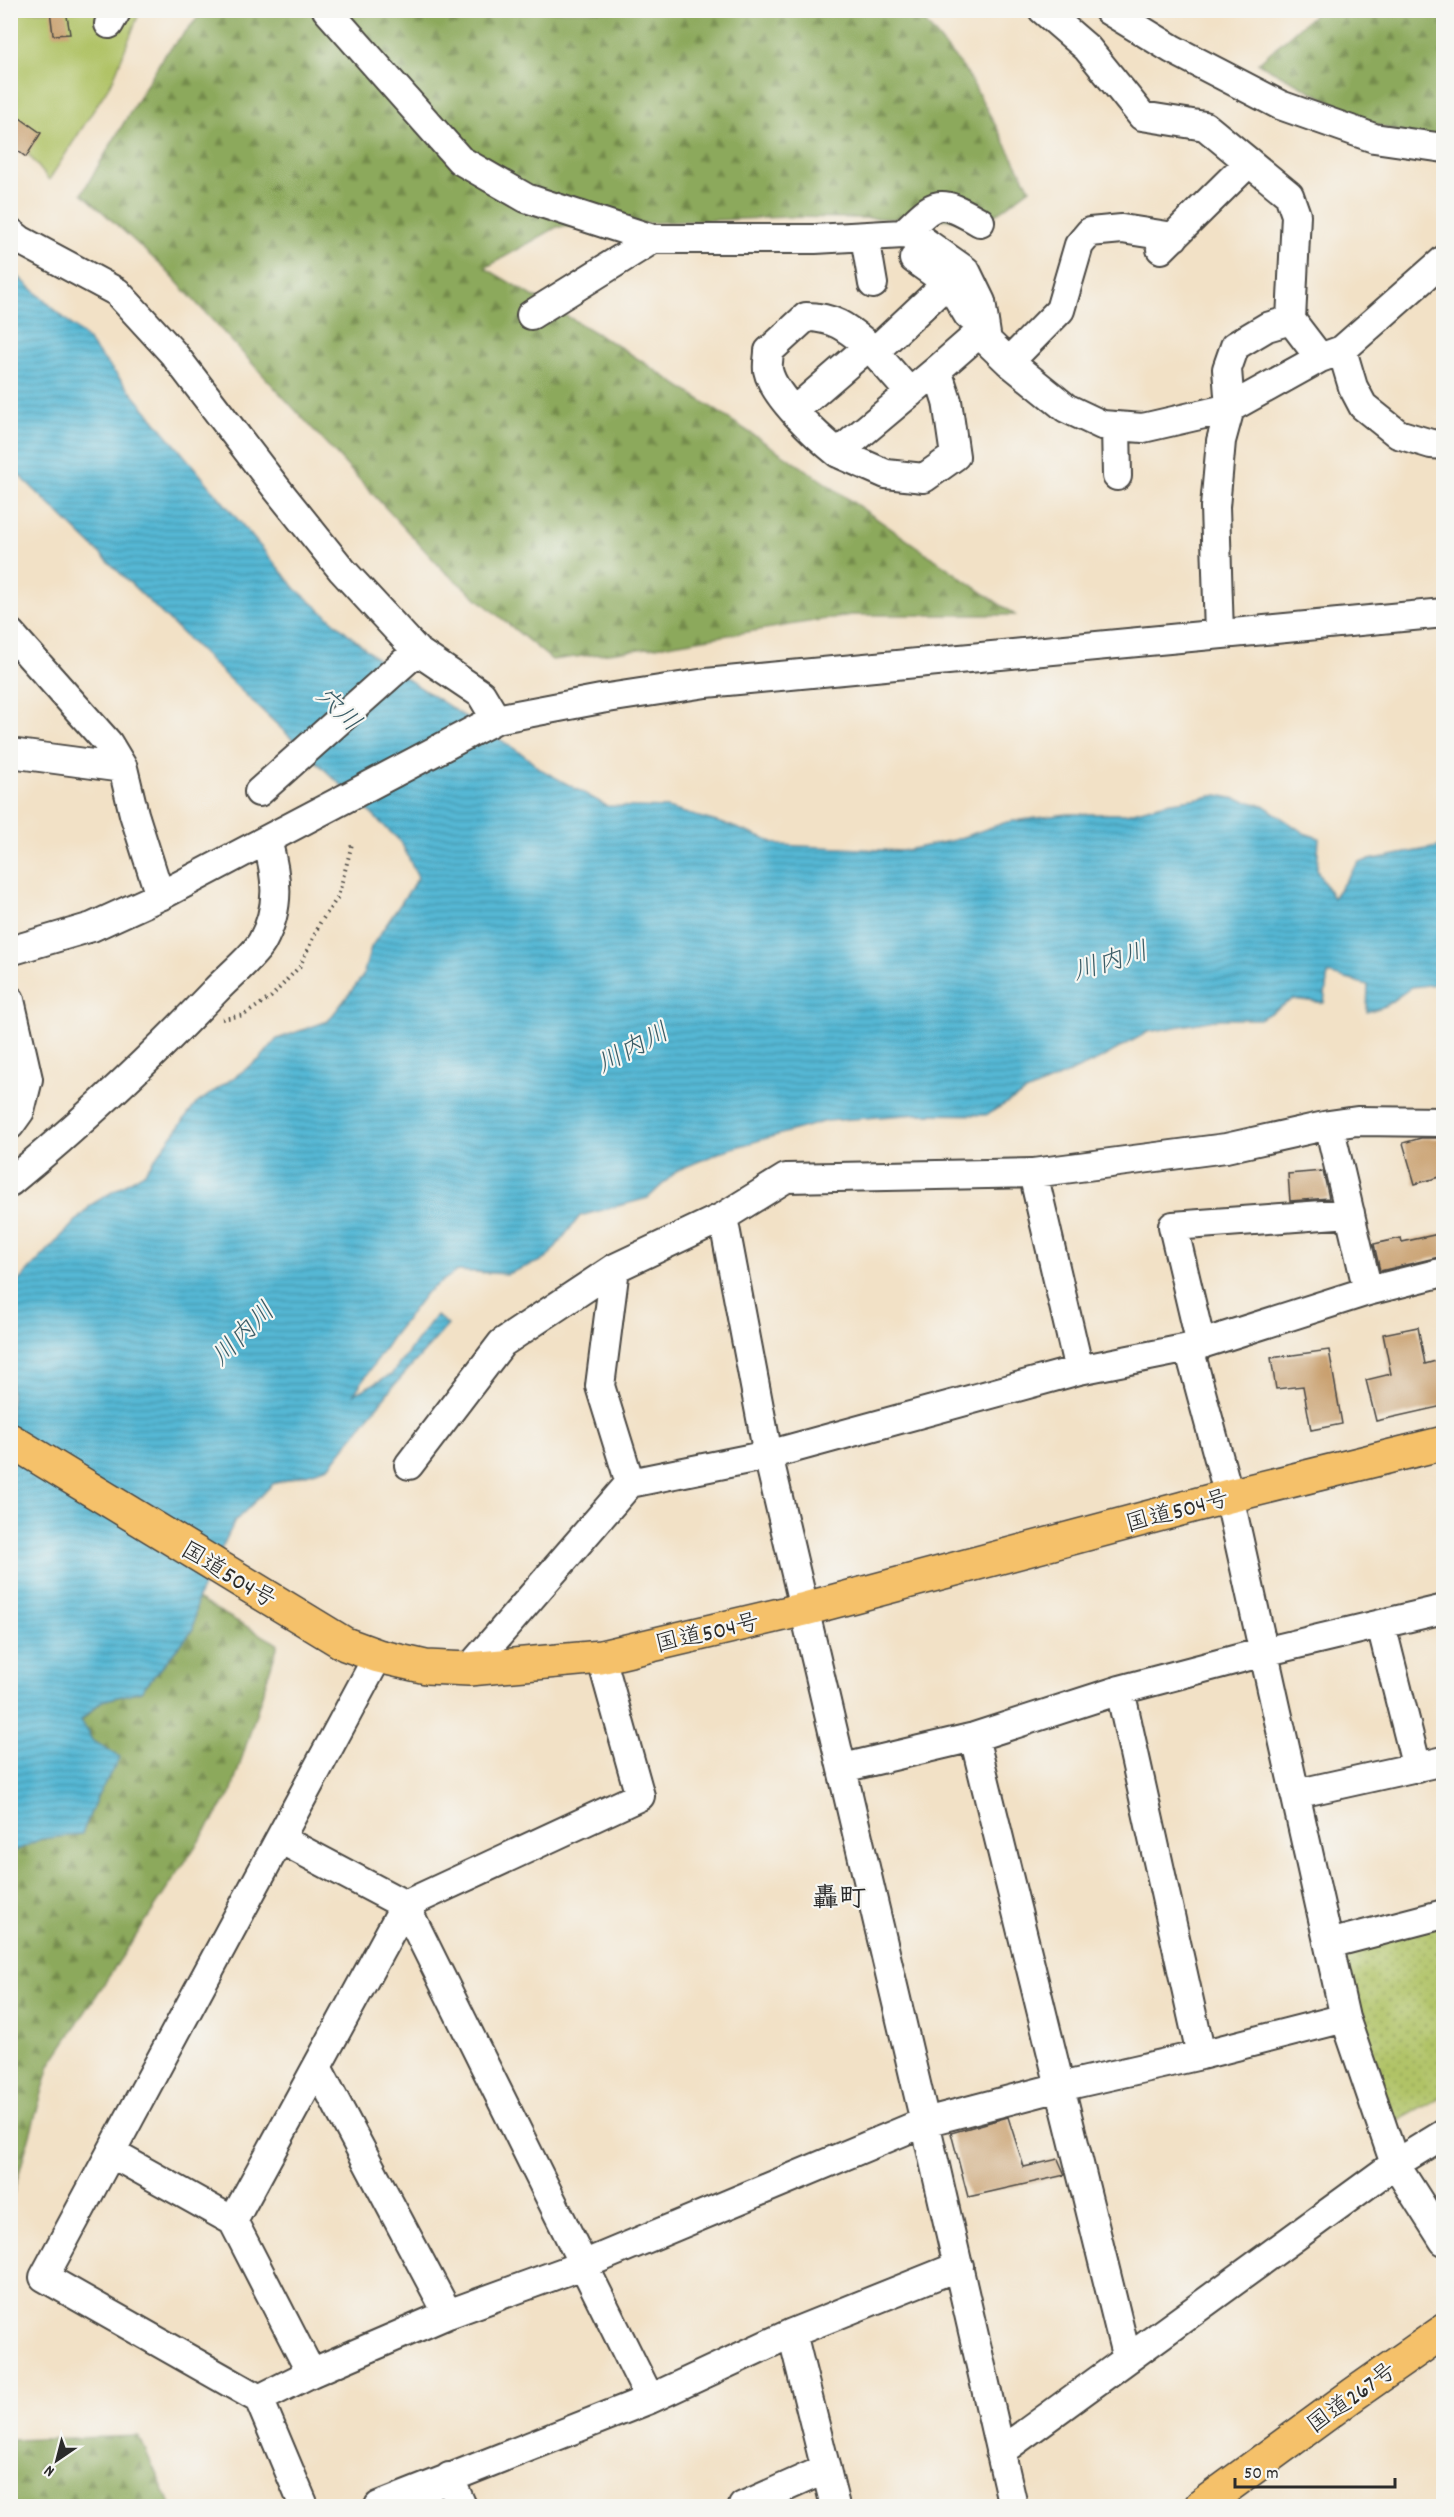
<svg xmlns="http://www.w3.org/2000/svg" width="1454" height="2517" viewBox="0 0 1454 2517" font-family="Dekko,'Klee One',sans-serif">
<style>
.green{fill:#b0c366;stroke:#6e7748;stroke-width:1.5}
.forest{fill:url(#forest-firs);stroke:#5c6a43;stroke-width:1.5}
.park{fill:url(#park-dots);stroke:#6e7748;stroke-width:1.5}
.water{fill:url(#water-rules);stroke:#407180;stroke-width:1.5}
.building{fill:#c9a070}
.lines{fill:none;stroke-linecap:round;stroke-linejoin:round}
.minor-casing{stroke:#494642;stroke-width:32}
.highway-casing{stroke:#494642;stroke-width:36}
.path{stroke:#494642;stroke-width:4;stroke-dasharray:1.5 4.5;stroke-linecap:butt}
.minor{stroke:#fff;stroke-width:28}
.highway{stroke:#f5c16b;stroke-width:33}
.labels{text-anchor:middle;stroke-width:4.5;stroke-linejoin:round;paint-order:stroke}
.street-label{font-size:24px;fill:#2b2b2b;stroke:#f6f6f2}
.water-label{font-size:26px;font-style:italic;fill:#3a5c66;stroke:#f6f6f2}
.quarter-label{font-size:27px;font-weight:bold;fill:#2b2b2b;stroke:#f6f6f2}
</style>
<defs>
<pattern id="forest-firs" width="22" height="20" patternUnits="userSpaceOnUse" patternTransform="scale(1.5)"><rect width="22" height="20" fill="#8ca95b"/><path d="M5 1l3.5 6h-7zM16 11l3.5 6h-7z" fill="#738a4b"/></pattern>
<pattern id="park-dots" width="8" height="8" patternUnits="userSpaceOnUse" patternTransform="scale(1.5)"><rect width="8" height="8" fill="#b0c366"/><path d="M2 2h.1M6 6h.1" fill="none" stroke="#8f9f54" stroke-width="1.8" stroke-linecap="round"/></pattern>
<pattern id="water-rules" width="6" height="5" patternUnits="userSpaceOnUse" patternTransform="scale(1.5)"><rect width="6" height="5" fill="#55b7d4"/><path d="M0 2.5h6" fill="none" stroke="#4795ac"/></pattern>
</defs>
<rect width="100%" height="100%" fill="#f6f6f2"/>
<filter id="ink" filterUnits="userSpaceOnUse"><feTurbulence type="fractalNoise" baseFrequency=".0167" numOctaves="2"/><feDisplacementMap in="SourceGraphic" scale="12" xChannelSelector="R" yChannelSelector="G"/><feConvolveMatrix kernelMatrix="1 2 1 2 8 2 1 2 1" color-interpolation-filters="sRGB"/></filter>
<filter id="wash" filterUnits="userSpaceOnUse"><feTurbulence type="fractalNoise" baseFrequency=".008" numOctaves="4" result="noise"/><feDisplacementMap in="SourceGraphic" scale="24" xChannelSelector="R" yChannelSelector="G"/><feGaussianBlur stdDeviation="1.35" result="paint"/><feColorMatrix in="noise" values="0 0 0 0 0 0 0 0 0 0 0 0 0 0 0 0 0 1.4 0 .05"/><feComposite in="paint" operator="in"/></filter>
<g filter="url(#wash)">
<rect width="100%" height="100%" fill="#f2e1c6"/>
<path class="green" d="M10,11H140L113,80L49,180L11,133Z"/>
<path class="forest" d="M204,11H916L967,73L1030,189L988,220L787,217L557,227L485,268L623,349L811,473L1015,615H851L655,647L552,660L444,571L164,268L82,193L163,57Z
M1318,11H1443V147L1371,123L1258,63Z
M197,1599L278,1644L231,1793L50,2065L11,2201V1853L40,1839L82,1834L97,1797L92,1740L81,1721L102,1701L141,1691L193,1630Z
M139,2436L171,2506H11V2440Z"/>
<path class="park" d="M1443,1925V2096L1396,2122L1353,2011L1343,1950Z"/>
<path class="water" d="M10,269L85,337L296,589L381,662L524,755L540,769L607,806L667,808L731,826L780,845L902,851L954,840L1007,822L1067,814H1126L1166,803L1218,795L1263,805L1304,833L1319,838L1317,870L1333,898L1359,862L1443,846V983L1412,987L1385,1006L1367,1012L1368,985L1328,974L1324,1003L1293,999L1260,1019H1220L1148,1032L1098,1060L1026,1092L986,1115L919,1114L826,1121L726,1150L678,1170L648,1198L580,1216L546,1259L507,1274L457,1271L427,1292L392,1337L354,1394L391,1375L436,1315L448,1325L390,1390L329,1467L273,1484L235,1521L197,1599L193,1630L141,1691L102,1701L81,1720L92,1740L120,1757L97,1797L82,1834L41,1839L11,1853V1289L92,1204L144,1173L196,1104L260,1059L277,1039L328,1021L363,976L371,947L418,878L401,842L230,680L11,467Z"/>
<g id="blocks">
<path class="building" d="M50,10H66L70,34L53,35Z
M10,111L41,133L26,157L10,145Z
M1421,1138H1442L1443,1176L1415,1184L1403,1143Z
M1323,1171L1329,1198L1290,1201L1288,1174Z
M1443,1233V1256L1380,1271L1374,1244L1401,1238L1402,1242Z
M1418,1327L1425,1364L1443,1359V1406L1376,1421L1366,1380L1391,1374L1383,1334Z
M1329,1350L1342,1424L1311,1430L1303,1386L1276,1389L1271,1358Z
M1008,2117L1024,2167L1058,2159L1065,2175L968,2197L951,2133Z"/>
</g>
</g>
<g filter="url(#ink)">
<use href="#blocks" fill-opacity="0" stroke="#494642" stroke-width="1.5"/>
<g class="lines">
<g class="minor-casing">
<path id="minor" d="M327,10L460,160L526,198L653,239H815L903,234L919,238L966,271L981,302L987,341L1009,362L1066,408L1102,425L1143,428L1230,408L1320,358L1342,350L1444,260
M1043,10L1087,48L1142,116L1205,126L1289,195L1296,215L1291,320L1267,327L1235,346L1227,369L1230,408L1221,441L1215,507L1219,634
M1108,10L1172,49L1280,105L1374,138L1444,148
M109,24L117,10
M10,232L20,240L117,292L173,353L277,489L342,570L417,651L481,694L496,719
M903,234C937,200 938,198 980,222
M865,237L873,284
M1161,249L1249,162
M531,315L653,239
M1291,320L1320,358
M869,346L910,393
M1342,350L1353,387L1363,406L1398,434L1431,444L1444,445
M874,352L944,286L935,274L914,259
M1009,362L1060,310L1079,245L1090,232L1122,229L1174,237
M937,370L838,453L886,474L924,478L955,456L947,401L937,370L985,328L968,315L956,295L944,286
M795,410L869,346C848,329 835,317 806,317L769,351C769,357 767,365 768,370C773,396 818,437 838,453
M1116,426L1117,476
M10,633L108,743L123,768L134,814L160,896
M10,753L123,768
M259,792L417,651
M10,951L92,927L160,896L496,719L601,699L706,683L1444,613
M10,1000L28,1079L20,1111L10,1125
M1329,1125L1368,1291
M1033,1173L1079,1370
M10,1182C82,1123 151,1058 215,991C227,978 254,956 262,942C281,907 277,876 267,840
M1201,1345L1173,1226L1350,1213
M1189,1348L1229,1496L1345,2018L1395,2164L1444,2241
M409,1465L502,1343L615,1268
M630,1483L600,1386L615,1268L723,1217
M1381,1625L1417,1768
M469,1669L630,1483L768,1455L1079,1370L1189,1348L1368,1291L1444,1272
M1120,1690L1201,2055
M974,1737L1127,2359
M843,1768L974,1737L1120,1690L1264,1652L1444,1609
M1295,1794L1444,1761
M280,1839L405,1905L650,2399
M1329,1944L1444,1914
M317,2067L448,2314
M111,2153L233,2221L311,2373
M233,2221L405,1905L640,1796L601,1657
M792,2333L835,2506
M259,2399L311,2373L448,2314L583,2265L925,2122L1060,2087L1201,2055L1345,2018
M1000,2452L1395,2164L1444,2134
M449,2477L462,2506
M304,2506L259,2399L44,2277L378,1656
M379,2506L650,2399L792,2333L959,2266
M743,2506L826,2469
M1013,2506L925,2122L768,1455L723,1217L786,1178L1033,1173L1226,1148L1329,1125L1357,1121L1444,1122"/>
</g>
<g class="highway-casing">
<path id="highway" d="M10,1440L345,1644L378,1656L426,1667L469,1669L601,1657L805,1609L1229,1496L1444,1443
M1201,2506L1354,2394L1444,2331"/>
</g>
<path class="path" d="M222,1019L244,1015L271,997L300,966L320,923L338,897L352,844"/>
<use href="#minor" class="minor"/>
<use href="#highway" class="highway"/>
</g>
</g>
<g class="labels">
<g class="street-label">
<text transform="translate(1177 1510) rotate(-15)" y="8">国道504号</text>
<text transform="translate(229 1574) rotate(31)" y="8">国道504号</text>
<text transform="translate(707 1632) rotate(-13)" y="8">国道504号</text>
<text transform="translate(1351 2397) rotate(-36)" y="8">国道267号</text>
</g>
<g class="water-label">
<text transform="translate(339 708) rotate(44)" y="9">穴川</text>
<text transform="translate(1110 960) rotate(-17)" y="9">川内川</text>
<text transform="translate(632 1047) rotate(-28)" y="9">川内川</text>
<text transform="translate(242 1333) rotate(-45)" y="9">川内川</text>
</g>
<g class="quarter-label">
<text x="839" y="1906">轟町</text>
</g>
</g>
<rect width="1454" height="2517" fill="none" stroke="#f6f6f2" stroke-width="36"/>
<g transform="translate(57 2460) rotate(215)" stroke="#f6f6f2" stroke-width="4.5" paint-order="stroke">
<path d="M0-4.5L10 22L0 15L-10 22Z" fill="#2b2b2b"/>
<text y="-9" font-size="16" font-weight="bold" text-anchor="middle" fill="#2b2b2b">N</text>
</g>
<path d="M1235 2478v9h160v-9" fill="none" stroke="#2b2b2b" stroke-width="3"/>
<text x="1244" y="2478" font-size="18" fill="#2b2b2b" stroke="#f6f6f2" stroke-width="4.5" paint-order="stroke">50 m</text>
</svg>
